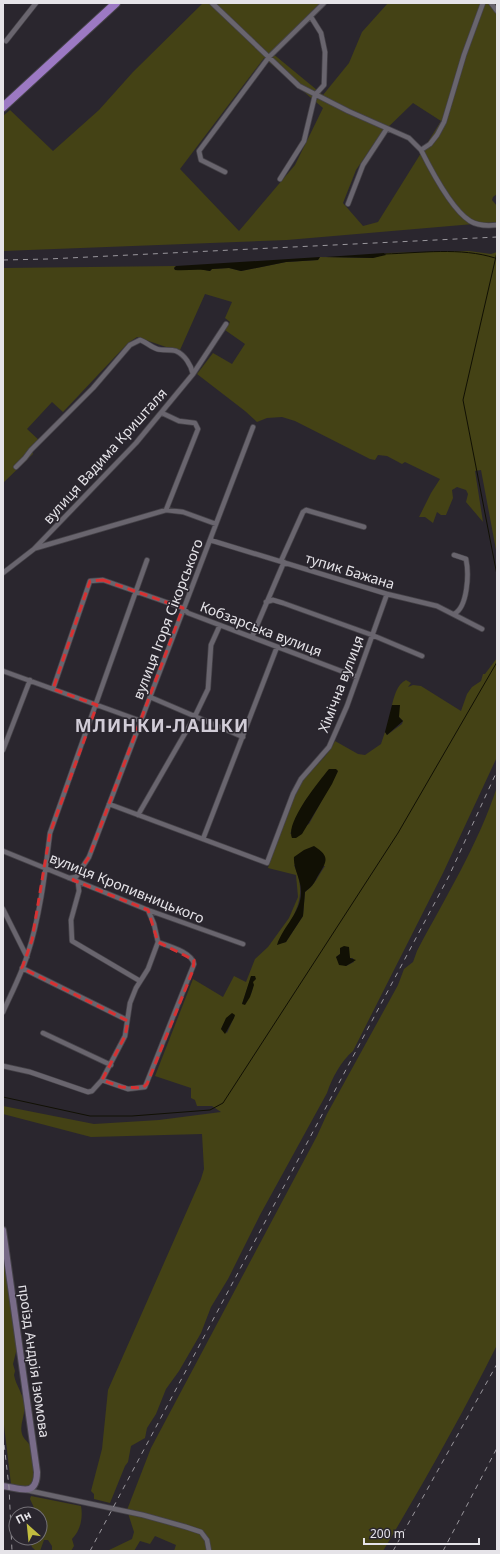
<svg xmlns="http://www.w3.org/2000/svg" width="500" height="1554" viewBox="0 0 500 1554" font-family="'Noto Sans',sans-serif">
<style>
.green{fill:#444215;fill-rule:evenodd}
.water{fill:#111004}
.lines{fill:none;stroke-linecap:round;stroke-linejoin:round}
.stream{stroke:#111004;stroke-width:1}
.street-casing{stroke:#454248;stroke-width:6}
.secondary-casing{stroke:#454248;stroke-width:8}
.highway-casing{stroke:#454248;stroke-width:10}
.street{stroke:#69656e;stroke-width:4.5}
.secondary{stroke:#786b88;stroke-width:6}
.highway{stroke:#9c79c3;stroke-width:8}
.rail{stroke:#9a979d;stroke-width:1;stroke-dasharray:5 5;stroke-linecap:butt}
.marked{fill:none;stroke:#d73132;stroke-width:3;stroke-dasharray:8 5;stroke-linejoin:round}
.labels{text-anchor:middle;stroke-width:3;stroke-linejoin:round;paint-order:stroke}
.street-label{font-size:14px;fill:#e5e3e8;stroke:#2a262e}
.district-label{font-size:18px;font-weight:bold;letter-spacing:1px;fill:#d1ccd7;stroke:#2a262e}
</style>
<rect width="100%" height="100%" fill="#2a262e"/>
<path class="green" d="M203,3H320L272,53L323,95L349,63L362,32L388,3H497V194L493,197L492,200L497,206V222L287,240L3,251V116L10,110L53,151L99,110L133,72ZM264,58L323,108L295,165L239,231L180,169ZM413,103L441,121L378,222L363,226L343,203L356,170L379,136Z
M469,251L491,254L497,252V555L481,470L475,471L483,522L466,502L468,494L466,490L457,487L452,490L453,498L446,515H441L437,512L433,523L425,517H419L431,493L440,479L405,462L402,464L387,456L378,455L375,460L370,459L295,421L282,417L267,418L257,422L245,411L197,374L213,353L232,364L245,344L225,330L230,322L225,318L232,302L205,294L180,350L169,348L137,337L128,343L63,412L52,402L27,429L41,442L32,450L33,454L3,483V268L176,266L174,268L175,270L197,268L210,271L212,269L229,268L241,271L286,262L318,260L320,257L373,258L388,253Z
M497,658V757L443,873L353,1051C341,1061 332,1078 327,1093L260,1215L228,1279L211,1307L201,1333L179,1371L166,1389L156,1414L147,1428L145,1438L131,1446L128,1462L125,1466L110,1503L94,1499V1494L91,1491L102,1449L108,1390L201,1179L204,1169L202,1134L91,1137L3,1114V1106L94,1124L159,1120L221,1112L212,1106H197L195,1100L191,1098V1088L155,1076L193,979L223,997L234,976L246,982L255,959L268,947L289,918L298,897L296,875L268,868C276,845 289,801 302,782C313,767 327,758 335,741L358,754L365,755L381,744L385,732L387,735L402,724L403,721L399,717L398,709L392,705C394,697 397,684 406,680L411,683L408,687L413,685L421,686L461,711L467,694L472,687L481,681L483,674H485ZM338,771L309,824L290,834L305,801ZM294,865L325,866C318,876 315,885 305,892L303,916L286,942L282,943C293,911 309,900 294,865ZM340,954L349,955L350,958H353L354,962L346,966L336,957ZM251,977C255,989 252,996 242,1004ZM235,1015L227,1033L221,1029L224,1023Z
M497,787V1345C462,1415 423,1484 383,1551H174L176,1545L155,1536L150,1544L140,1541L134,1551H107L132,1539L134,1532L127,1510L151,1448L317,1136L327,1114L398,985L404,969L413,962L417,951C445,898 478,845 497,787Z
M3,1264H5L17,1348L13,1364L15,1371L14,1375C16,1386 23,1393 24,1404C26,1415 19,1424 22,1434C23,1438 27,1441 29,1444C34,1454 36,1477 30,1486L23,1487L11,1484L3,1417Z
M31,1496L81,1506C83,1517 81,1530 72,1539L74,1546L71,1551H52V1546L48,1540H44L40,1551H36L32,1547L28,1538H40V1514H37L30,1499Z"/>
<path class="water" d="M384,253L386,255L373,258L326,257Z
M320,257L318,260L286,262L241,271L229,268L212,269L210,271C198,268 187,271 175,270L174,268L176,266Z
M392,705H400L399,717L403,721L387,735L385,732Z
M329,769H336L338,771L332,784L302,834L296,838H292C285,823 319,781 329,769Z
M314,846C330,856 327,861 319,874C313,884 315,884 305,892L303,916L286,942L277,945C283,926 302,912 301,891C301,879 293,869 294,857L304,850Z
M344,946L349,947L350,958L356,960L346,966L339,965L336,957L340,954V948Z
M251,976H255L256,979L253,982L254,985L250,997L245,1005L242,1004Z
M232,1013L235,1015L234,1018L225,1034L221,1029L226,1018Z"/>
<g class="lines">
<path class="stream" d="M497,252L463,400L497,575
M385,254C420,253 461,247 495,258
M3,1097L90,1116H132L210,1110L223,1103L398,833L497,662"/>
<g class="street-casing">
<path id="street" d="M212,3L299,86L348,111L409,138L421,150L430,144L437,135L444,122L464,55L483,3
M491,3L497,11
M6,41L36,3
M421,150C431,170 451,209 470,221C478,226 488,226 497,225
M225,172L201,160L199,151L269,57L324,3
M280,179L304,141L315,95L324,85L325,52L321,33L311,17
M348,204L363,165L386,130
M162,413L179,421L195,423L198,429L166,510
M16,467L25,458L31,450L93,388L130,345L140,340C146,342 151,347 157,349C163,351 170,349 176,351C185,355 191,365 193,374
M210,540L387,594L437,606L482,629
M36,548L166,510L183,512L216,524
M281,561L303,512L306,510L364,527
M3,573L34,549L136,443L193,374L226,324
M266,602L273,600L283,603L372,635L422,656
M454,614C468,607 469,573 466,559L454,555
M252,637L284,562
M3,671L141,721
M53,689L90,581L103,580L183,608L188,613L357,677
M150,697L243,737
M3,750L30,680
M109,804L267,863L293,794L301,779L329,747L347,706L387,594
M138,815L195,716L208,689L211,645L220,625
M203,839L277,647
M3,851L148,910L243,944
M69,878L76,877L89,857L253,427
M78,882L79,891L71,920L72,941L140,981
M3,909L27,957
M22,968L127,1020
M3,1012C11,994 21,975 27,956C40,917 45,874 50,833L147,560
M43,1033L111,1065
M3,1066L30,1072L88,1092L92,1091L102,1080L128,1089L145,1087L194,964C192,952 168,946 158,942
M102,1080L125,1036L130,1003L136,988L148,969L158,942L154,924L148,910
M26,1490L143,1515L186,1527L201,1532L207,1540L209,1551"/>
</g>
<g class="secondary-casing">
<path id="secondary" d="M3,1230L37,1472C37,1498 20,1488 3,1486"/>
</g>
<g class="highway-casing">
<path id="highway" d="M3,107L116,3"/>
</g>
<use href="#street" class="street"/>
<use href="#secondary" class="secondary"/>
<use href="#highway" class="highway"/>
<path class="rail" d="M3,260L48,259L497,237
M3,1435L9,1487L12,1551
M90,1551L449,876L497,771
M393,1551L497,1364
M443,1551L497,1448"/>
</g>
<path class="marked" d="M103,580L183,608L89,857L73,880L148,910L158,942L194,960L193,970L147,1084L142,1088L121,1087L102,1080L125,1036L128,1021L22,968L32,940L50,833L97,705L53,689L90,581Z"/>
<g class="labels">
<g class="street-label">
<text transform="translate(105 456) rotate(-48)" y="5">вулиця Вадима Кришталя</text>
<text transform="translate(350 571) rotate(17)" y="5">тупик Бажана</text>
<text transform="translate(168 619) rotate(-69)" y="5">вулиця Ігоря Сікорського</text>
<text transform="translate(261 629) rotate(21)" y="5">Кобзарська вулиця</text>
<text transform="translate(341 684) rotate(-69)" y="5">Хімічна вулиця</text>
<text transform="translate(127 888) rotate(22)" y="5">вулиця Кропивницького</text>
<text transform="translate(34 1361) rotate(82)" y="5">проїзд Андрія Ізюмова</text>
</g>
<g class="district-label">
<text x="162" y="732">МЛИНКИ-ЛАШКИ</text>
</g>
</g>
<rect width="500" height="1554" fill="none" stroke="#e5e3e8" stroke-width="8"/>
<g transform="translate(28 1526) rotate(333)"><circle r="19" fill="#2a262e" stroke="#757278"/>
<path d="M0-3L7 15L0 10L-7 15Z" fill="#c2bd3f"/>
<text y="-6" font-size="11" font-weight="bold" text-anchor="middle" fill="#e5e3e8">Пн</text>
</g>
<path d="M364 1538v6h115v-6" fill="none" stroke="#e5e3e8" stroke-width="2"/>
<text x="370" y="1538" font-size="12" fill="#e5e3e8" stroke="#2a262e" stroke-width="3" paint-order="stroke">200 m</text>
</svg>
